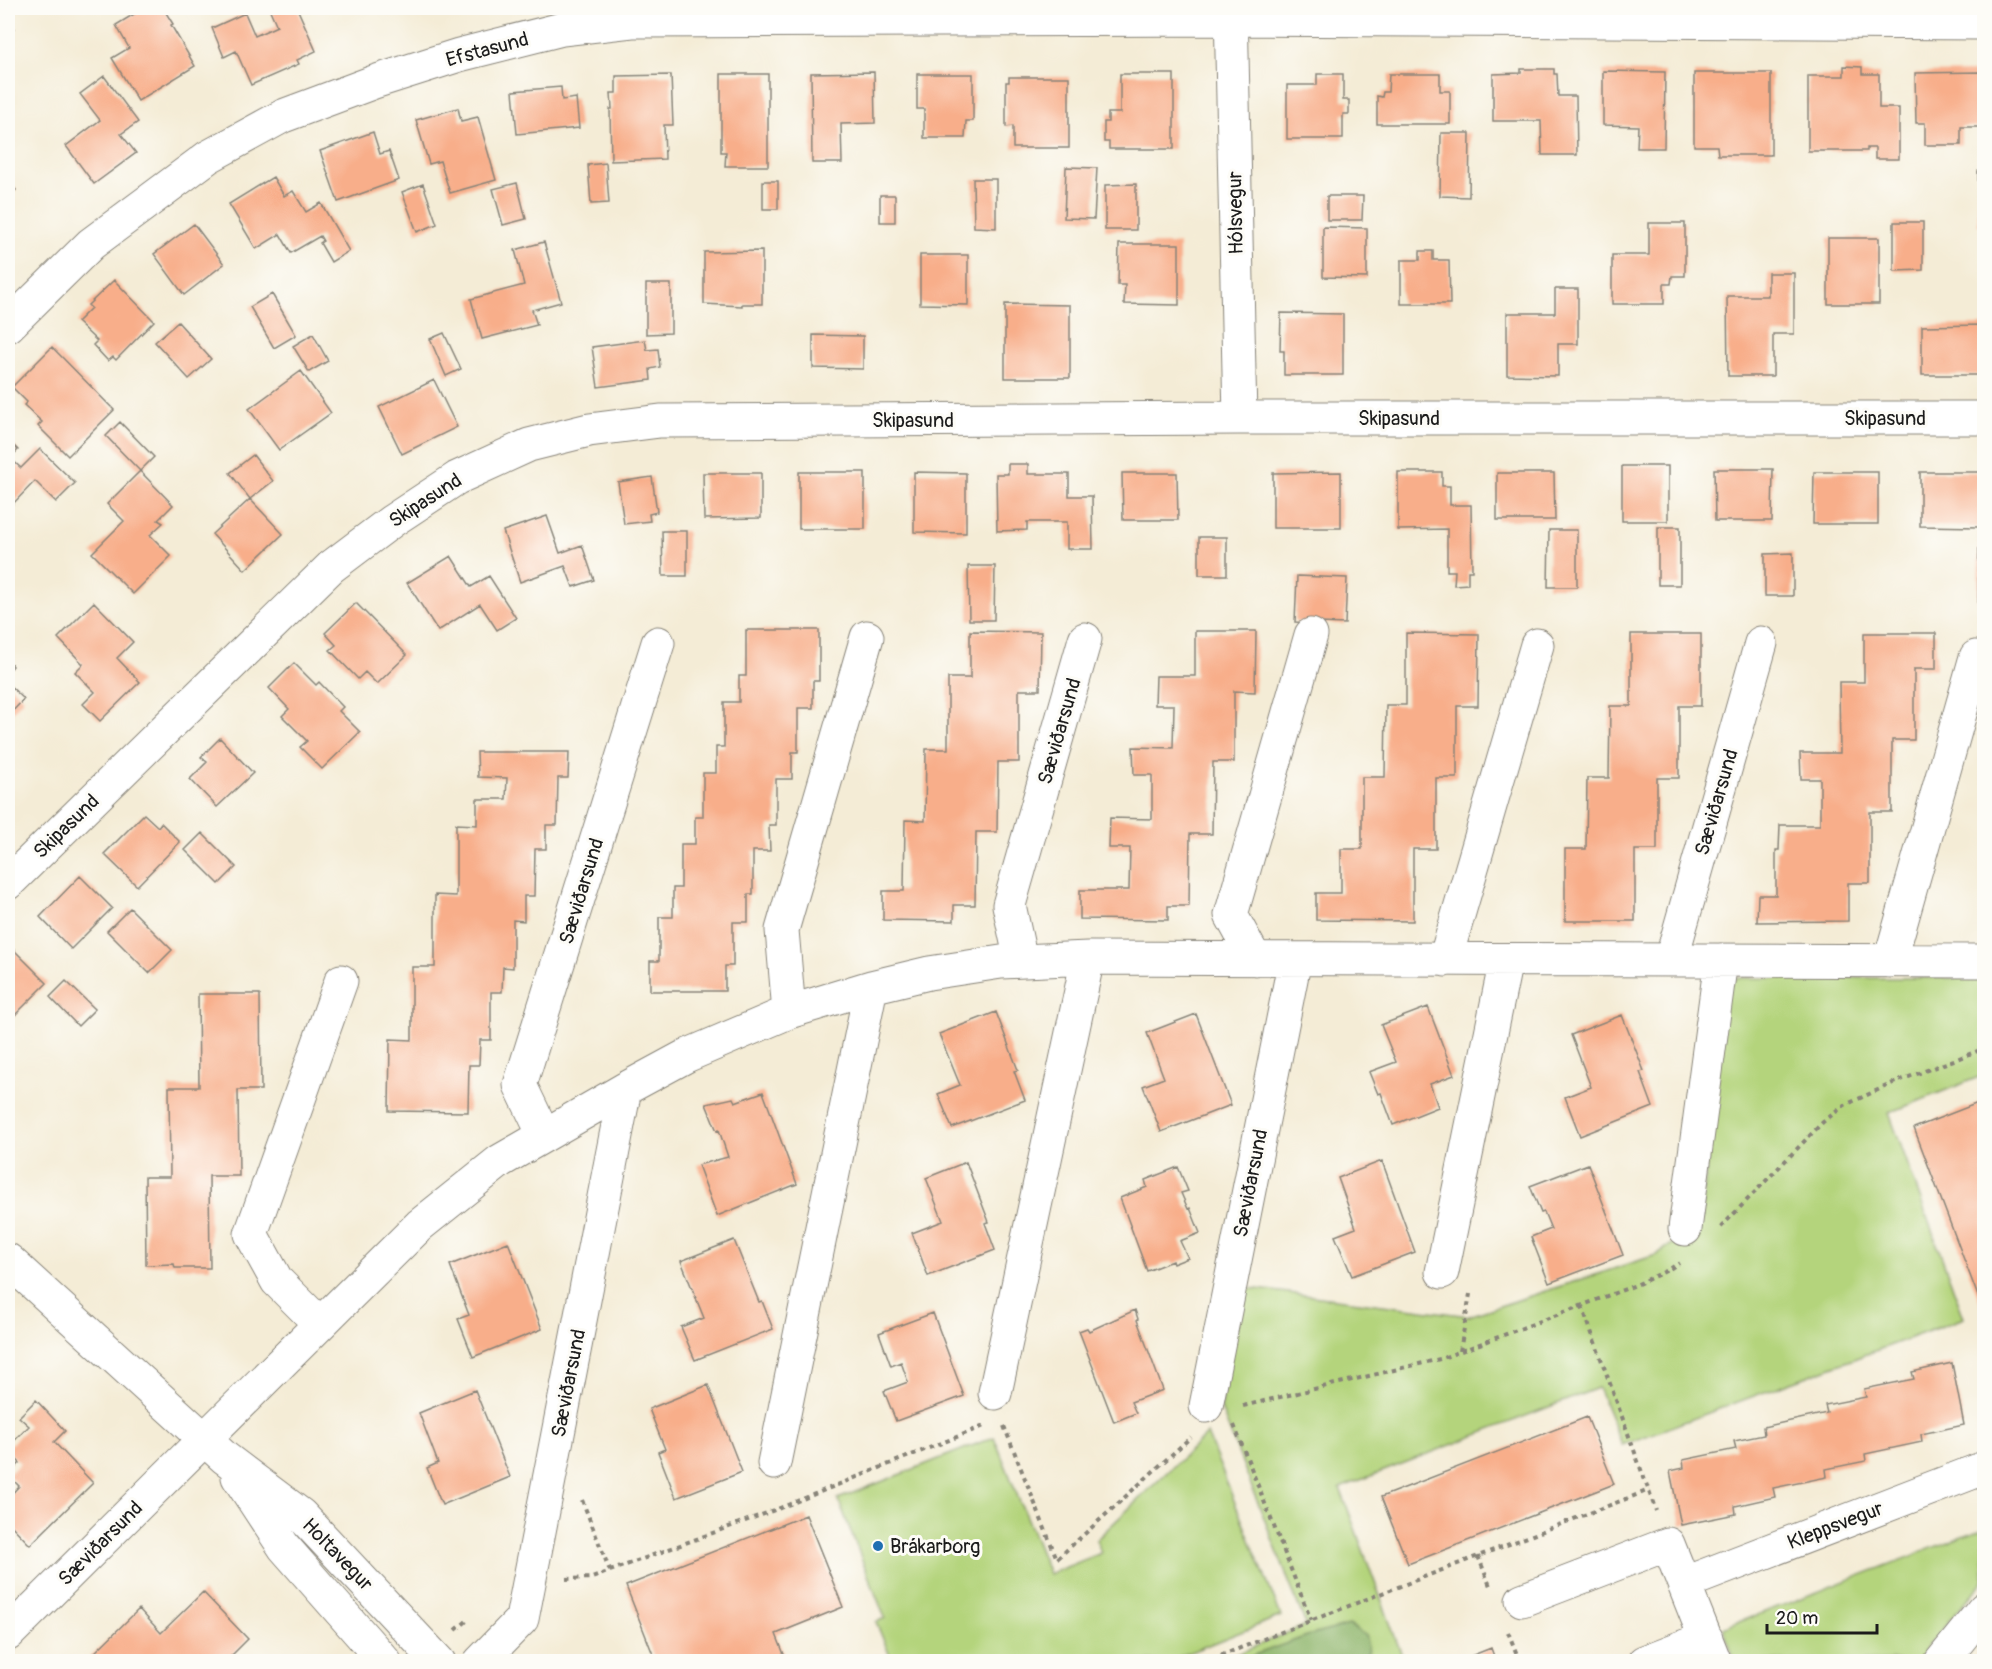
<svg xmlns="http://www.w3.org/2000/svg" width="1992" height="1669" viewBox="0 0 1992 1669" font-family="Pangolin,sans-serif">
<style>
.green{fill:#b4d47c;stroke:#68784c;stroke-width:1.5}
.forest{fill:#8fb66c;stroke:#566944;stroke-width:1.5}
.building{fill:#f8ae8a}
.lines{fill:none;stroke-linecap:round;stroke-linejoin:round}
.minor-casing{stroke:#888479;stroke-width:35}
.path{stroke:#888479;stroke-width:4;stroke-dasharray:4.5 4.5;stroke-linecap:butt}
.minor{stroke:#fff;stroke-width:33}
.poi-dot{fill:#1f6fb2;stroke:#fdfcf7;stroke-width:2}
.labels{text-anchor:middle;stroke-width:6;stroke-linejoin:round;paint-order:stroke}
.street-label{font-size:20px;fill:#1c1c1c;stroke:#fdfcf7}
.poi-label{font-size:20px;fill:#1c1c1c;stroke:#fdfcf7;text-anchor:start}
</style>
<rect width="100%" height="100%" fill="#fdfcf7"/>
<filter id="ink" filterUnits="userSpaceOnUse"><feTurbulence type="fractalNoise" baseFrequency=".0167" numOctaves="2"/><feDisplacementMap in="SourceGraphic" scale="12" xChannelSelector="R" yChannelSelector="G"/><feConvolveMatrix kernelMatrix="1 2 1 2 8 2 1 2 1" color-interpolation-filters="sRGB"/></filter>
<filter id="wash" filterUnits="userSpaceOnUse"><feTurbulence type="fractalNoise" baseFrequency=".008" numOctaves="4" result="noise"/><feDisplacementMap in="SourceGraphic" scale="24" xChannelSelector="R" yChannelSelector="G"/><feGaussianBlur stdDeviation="1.35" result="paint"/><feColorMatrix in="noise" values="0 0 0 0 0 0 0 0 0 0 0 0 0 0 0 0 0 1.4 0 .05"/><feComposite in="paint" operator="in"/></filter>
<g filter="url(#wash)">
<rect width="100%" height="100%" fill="#f4ecd6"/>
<path class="green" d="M1724,978H1984V1075L1889,1113L1964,1318L1622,1445L1598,1388L1340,1488L1404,1661L1218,1662L1306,1625L1221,1409L1241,1287L1469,1316L1656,1255L1701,1224Z
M1207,1434L1281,1616L1168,1661H892L876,1622L885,1618L838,1499L994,1437L1049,1574L1101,1553L1096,1540Z
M1984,1528V1580L1916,1661H1735L1723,1628Z"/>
<path class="forest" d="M1349,1625L1365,1635L1369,1652L1354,1661H1238L1307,1636Z"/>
<g id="blocks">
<path class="building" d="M144,8H163L173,24L171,25L195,66L138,101L112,58L129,48L116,25Z
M269,8H297L316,51L297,60L299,64L251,85L236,51L224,57L212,28L245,13L255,36L277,26Z
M8,21L14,29L8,34Z
M1844,66L1862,67V74H1879V108H1899V159H1875V148H1867V151H1808V76H1844Z
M1521,69H1554V74H1557L1558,96H1576L1577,155H1542L1541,121H1493V74L1521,73Z
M1603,71L1665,72L1664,148H1637L1638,126L1603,125Z
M874,72L875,123L841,124L842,163H812L811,73Z
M1982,72L1981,127H1961V145H1925V123H1916L1915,73Z
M1694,73H1771V155H1718L1717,146H1694Z
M721,74H768V166H725L726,152H721Z
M917,74H973V121H966L965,138H924V109H917Z
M1120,74H1174V149H1109V142H1104V122H1108V113H1120Z
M1317,74H1343V100H1349V114H1343V139H1287V85H1317Z
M1389,74H1440V91H1450V124H1377V96L1382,97L1383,92H1388Z
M671,75L673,125H664L665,159L611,161L610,109H612L611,93H616V76Z
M104,76L138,122L121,134L136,153L94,184L66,146L100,120L80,94Z
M1009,77H1069V148H1013V126L1006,127V82H1009Z
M561,87L562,100L576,98L579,128L517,134L513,91Z
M458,108L461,121L478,117L496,180L450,193L440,161L429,164L416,120Z
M373,132L380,154L389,151L399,180L338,202L320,151Z
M1441,133H1470L1469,197L1440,196Z
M606,163L609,203L591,204L588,165Z
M1066,167L1097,168L1094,219L1064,218Z
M1978,171H1984V225H1978Z
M273,177L284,196L293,191L306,212L321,203L349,251L331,262L320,243L323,241L320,236L291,253L280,234L256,249L229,204Z
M973,179H996V228L974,227Z
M8,181L16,190L8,198Z
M763,181H778V209H763Z
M517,183L526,219L503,225L493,189Z
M423,184L437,224L417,232L402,192Z
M1136,184V230H1105V185Z
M880,195H895V222H880Z
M1327,196H1363L1362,220H1327Z
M1894,222H1923V270L1894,271Z
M1649,223H1685V276H1672L1671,284H1664V304H1612V255H1649Z
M194,224L224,264L184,295L154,254Z
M1323,227L1367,228V278L1323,277Z
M1828,238H1879V304H1828Z
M544,242L561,302L532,310L537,325L482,339L471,299L524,285L515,250Z
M1119,244H1179V305L1124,304L1125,285H1118Z
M762,251V304H742V306L704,304V252Z
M1420,251H1433V260H1449L1450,304H1401V260H1420Z
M920,255H968V305L920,304Z
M1768,273H1794V334H1773V376H1728L1727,296H1768Z
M114,280L154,321L116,360L113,357L108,361L93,345L97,341L77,322L91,308L88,305Z
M646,284H671V333L646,334Z
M1555,289H1578V344H1558V376L1507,375V313H1555Z
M272,294L296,335L274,348L250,307Z
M1005,304L1070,305V378H1005Z
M1281,313L1343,314V375H1284V351H1280Z
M178,322L211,359L189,379L155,342Z
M1984,325V375H1922V326Z
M444,333L461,369L446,376L430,339Z
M313,334L328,361L309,372L293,346Z
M813,335L863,336V369L813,368Z
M645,340L647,350L658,349L660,367L650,369L651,380L598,387L592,347Z
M52,347L114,410L68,456L38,426L42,422L24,405L27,402L12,387Z
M301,371L331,413L279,450L249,409Z
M434,380L457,427L402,454L379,407Z
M120,422L154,457L140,471L173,505L158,520L163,523L150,535L171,556L133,594L92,553L124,521L107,504L140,471L106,436Z
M8,440L18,450L10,458L21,468L40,449L75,483L56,502L35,481L8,509Z
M253,455L273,481L250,499L230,473Z
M1008,464H1028V474H1069V496H1092L1093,549H1067V522H1027V530L997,531L996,474H1008Z
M1622,466H1668V521H1622Z
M1714,469H1773L1772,521H1715Z
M799,472H865V529H799Z
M914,472L966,473V533L914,532Z
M1341,472V528H1273V473Z
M1398,472H1442V486H1450V505H1471L1472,571H1468V584L1454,585L1455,571H1447V529L1398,530Z
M1814,472H1878V524H1813Z
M1920,472H1984V621H1978L1979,527L1920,526Z
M703,473H761V518L704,519Z
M1122,473H1177L1178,520H1123Z
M1497,473H1554L1555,520H1497Z
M652,477L657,512L649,514L650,521L624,524L618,482Z
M250,499L283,534L245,570L212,534Z
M547,516L560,553L582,545L594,580L573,587L565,566L520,582L503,531Z
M1658,527H1680V585H1658Z
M1549,530H1577V587H1548Z
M662,531H687V576H663Z
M1199,537H1227V575H1199Z
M1793,553V596H1765V554Z
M451,556L471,587L489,576L516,618L497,630L480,604L438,631L407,583Z
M968,566H995L994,620H969Z
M1297,576L1347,578L1345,624L1295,622Z
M94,602L133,642L117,658L140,682L100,721L83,704L95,692L75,672L83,664L58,638Z
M356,603L407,655L377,684L365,672L358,679L330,650L336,645L325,633Z
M746,630H819V681H813V708H798V752H792V779H776V825H769L770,851H753V894H748V922H733V966H725V991H650V961H659V917H673V888H681V844H695V817H703V773H716V747H724V702H739V676H746Z
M970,631L1041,632L1040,690H1019V762H998L997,832H976L975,905H954V921L883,920V891H904L905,820L925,821L926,749H948V678H970Z
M1195,631H1256L1255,692L1234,691V762H1213L1212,834H1190L1189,906H1168V920L1080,919V890H1129L1130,848H1109L1110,818L1152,819V775H1134L1133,747L1173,748L1174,705H1155L1156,676H1195Z
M1406,633L1479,634L1478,706H1457V778H1436V849H1413V921L1316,920V893H1341V849H1362V777H1385L1386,705H1406Z
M1864,633H1936V669H1914V740H1892V812H1870V883H1848V921L1757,922L1758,895H1776V850H1779L1780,825H1820V779H1801L1800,753H1840L1839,682H1864Z
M1631,634H1701V706H1679V778H1657V850H1635V921H1565V849H1586L1587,778H1609L1610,706H1631Z
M8,660L13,666L8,672Z
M294,663L316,685L319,682L343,707L339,711L360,732L322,769L300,747L307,741L282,716L289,709L269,688Z
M8,684L24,699L8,716Z
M220,738L253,773L217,807L190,779L207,762L201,757Z
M477,752H569L568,778H558L557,825H546V849H535L534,896H524V921L513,920V968L503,967L502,992H491V1040H480L479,1065H469L468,1112L389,1111L390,1039L412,1040V967H435V895L456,896V824L477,825V799H506L507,778L478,777Z
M144,814L158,827L161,823L180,842L137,886L104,854Z
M202,833L236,867L219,884L185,850Z
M80,876L112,908L71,949L40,917Z
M130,908L172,950L149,973L107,931Z
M10,946L47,983L8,1022V949Z
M66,981L95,1009L78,1026L50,997Z
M198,994H260L261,1090H238L239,1176H209L210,1268H175L174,1264L146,1265L145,1177H170L169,1087H199Z
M1428,1007L1454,1075L1430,1084L1438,1107L1393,1125L1381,1093L1378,1094L1369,1072L1396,1062L1381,1025Z
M996,1012L1018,1070L1014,1071L1025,1100L952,1128L938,1094L960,1085L939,1034Z
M1196,1014L1231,1105L1161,1132L1143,1086L1164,1078L1147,1033Z
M1622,1015L1644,1071L1640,1072L1653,1107L1580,1136L1565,1097L1591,1087L1571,1035Z
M763,1092L797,1184L717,1216L698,1165L728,1157L719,1130L717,1131L706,1104L733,1098L735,1102Z
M1983,1101L1984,1106V1312L1914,1128Z
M1382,1161L1415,1252L1352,1276L1335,1236L1356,1228L1338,1178Z
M966,1162L989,1222L985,1223L995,1250L928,1276L912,1233L943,1221L926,1178Z
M1588,1164L1623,1255L1549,1283L1531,1237L1551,1229L1544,1212L1541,1213L1530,1186Z
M1178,1167L1188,1191L1181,1193L1188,1209L1190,1208L1200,1233L1180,1241L1188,1258L1173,1264L1172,1261L1147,1271L1120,1198L1147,1187L1145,1180Z
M734,1240L759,1302L762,1301L773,1329L695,1360L681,1327L704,1318L681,1261Z
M508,1242L542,1329L473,1357L458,1319L469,1315L450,1265Z
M1135,1310L1138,1319L1137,1320L1163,1390L1131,1402L1136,1413L1114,1422L1079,1331L1087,1328L1089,1331Z
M933,1313L964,1396L896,1421L884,1391L908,1382L901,1362L891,1366L879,1333Z
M1952,1363L1964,1425L1921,1434L1922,1442L1865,1454L1866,1461L1826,1469L1827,1477L1773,1488L1775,1497L1735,1506L1736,1514L1681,1525L1670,1471L1684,1468L1683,1460L1736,1449L1734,1441L1764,1435L1763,1427L1827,1413L1825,1405L1866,1397L1864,1389L1914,1379L1912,1372Z
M708,1385L742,1472L676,1498L658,1452L665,1449L649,1409Z
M475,1390L510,1477L442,1505L427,1468L438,1463L419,1413Z
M36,1400L65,1431L54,1442L93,1483L30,1545L8,1522V1498L19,1486L8,1475L20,1463L8,1451V1447L29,1426L19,1417Z
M1587,1417L1614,1484L1408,1564L1381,1497Z
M806,1515L843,1607L776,1634L787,1662H656L626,1586Z
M203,1592L248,1639L225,1662H91L88,1659L139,1609L161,1633Z
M1491,1648L1496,1662H1458V1661Z"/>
</g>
</g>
<g filter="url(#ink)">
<use href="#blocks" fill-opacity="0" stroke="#888479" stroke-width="1.5"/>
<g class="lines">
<g class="minor-casing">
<path id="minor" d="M1231,8L1240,418
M8,326L91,244L208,157L283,116L374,82L459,55L562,29L632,21L1231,19L1984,23
M8,883L331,567L392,521L457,478L529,445L589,430L660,421L1240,418H1984
M1255,959L1231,915L1311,635
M1445,960L1537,645
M1671,960L1761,643
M1021,961L1009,905L1085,639
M1890,961L1976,657
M789,1012L782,930L867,637
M544,1135L520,1085L658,643
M1685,1229L1721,960
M8,1260L225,1458L301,1515L439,1662
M1442,1272L1506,960
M320,1324L277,1281L251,1234L341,981
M995,1393L1088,958
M1206,1406L1295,959
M774,1463L871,987
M238,1477L284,1547L385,1662
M1685,1583L1984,1468
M1522,1600L1668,1544L1715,1662
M8,1634L420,1225L500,1161L625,1089L686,1056L789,1012L871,987L929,973L1001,962L1088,958L1984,961
M480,1662L522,1619L625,1089
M1644,1662L1706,1638
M1941,1662L1984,1609"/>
</g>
<path class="path" d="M1721,1227L1823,1122L1845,1105L1893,1083L1983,1049L1984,1043
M1582,1306L1656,1511
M1460,1351L1470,1294
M1243,1406L1440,1359L1636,1285L1668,1270L1679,1263
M1234,1425L1311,1620
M1004,1426L1057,1559L1191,1437
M582,1500L610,1571
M1478,1556L1490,1586
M566,1579L592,1578L610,1571L780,1508L984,1426
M456,1630L469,1619
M1508,1632L1520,1662
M1204,1662L1649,1490"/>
<use href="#minor" class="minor"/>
</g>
</g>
<circle class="poi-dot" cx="878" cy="1546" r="6"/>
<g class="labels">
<g class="street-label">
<text transform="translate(487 49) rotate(-15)" y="7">Efstasund</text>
<text transform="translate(1235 213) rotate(-91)" y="7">Hólsvegur</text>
<text x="1399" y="425">Skipasund</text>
<text x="1885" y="425">Skipasund</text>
<text x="913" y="427">Skipasund</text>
<text transform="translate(425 500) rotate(-33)" y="7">Skipasund</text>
<text transform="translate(1059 731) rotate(-74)" y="7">Sæviðarsund</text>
<text transform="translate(1716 802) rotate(-74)" y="7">Sæviðarsund</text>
<text transform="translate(66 826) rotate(-44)" y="7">Skipasund</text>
<text transform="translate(581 891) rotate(-73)" y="7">Sæviðarsund</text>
<text transform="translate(1250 1183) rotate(-79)" y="7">Sæviðarsund</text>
<text transform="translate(568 1383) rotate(-79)" y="7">Sæviðarsund</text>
<text transform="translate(1835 1525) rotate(-21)" y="7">Kleppsvegur</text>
<text transform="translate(100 1543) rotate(-45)" y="7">Sæviðarsund</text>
<text transform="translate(338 1554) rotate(46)" y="7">Holtavegur</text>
</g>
<g class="poi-label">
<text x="890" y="1553">Brákarborg</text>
</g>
</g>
<rect width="1992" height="1669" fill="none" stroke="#fdfcf7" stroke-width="30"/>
<path d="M1767 1624v9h110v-9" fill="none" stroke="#1c1c1c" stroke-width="3"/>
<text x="1776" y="1624" font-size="18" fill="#1c1c1c" stroke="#fdfcf7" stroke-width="4.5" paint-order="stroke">20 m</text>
</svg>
